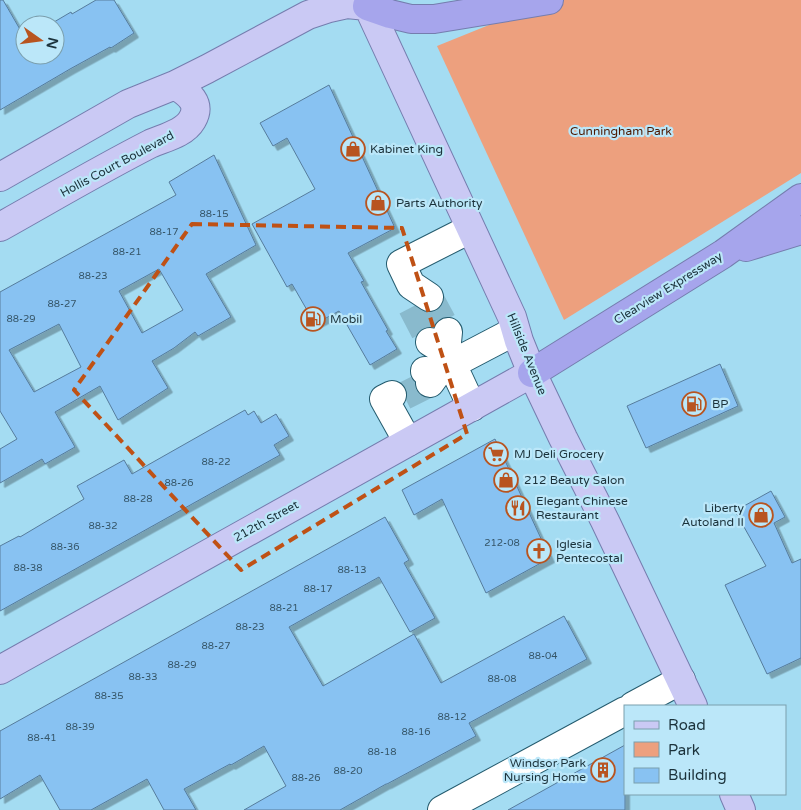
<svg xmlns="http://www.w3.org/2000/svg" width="801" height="810" viewBox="0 0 801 810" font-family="'Varela Round',sans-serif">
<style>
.green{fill:#eda07e}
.building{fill:#88c2f2;stroke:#567c9c;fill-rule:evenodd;filter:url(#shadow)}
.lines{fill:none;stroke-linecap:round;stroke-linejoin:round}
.minor-tunnel{stroke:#89bacd;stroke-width:28;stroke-dasharray:28 14;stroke-linecap:butt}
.minor-casing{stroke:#245b6e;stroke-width:30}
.major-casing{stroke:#757dae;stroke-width:30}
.highway-casing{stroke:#757dae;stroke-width:30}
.minor{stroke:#fff;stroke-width:28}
.major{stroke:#cac9f4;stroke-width:28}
.highway{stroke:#a6a5ec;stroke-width:28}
.marked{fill:none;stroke:#bf5115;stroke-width:4;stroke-dasharray:10 6;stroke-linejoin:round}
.labels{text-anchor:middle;stroke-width:4.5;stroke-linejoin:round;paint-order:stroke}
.number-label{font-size:10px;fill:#365669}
.park-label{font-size:12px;fill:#4c1800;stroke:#bbe7f9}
.poi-label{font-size:12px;fill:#1b323b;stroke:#bbe7f9;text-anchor:start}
.street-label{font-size:12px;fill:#1b323b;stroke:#bbe7f9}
</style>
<defs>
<filter id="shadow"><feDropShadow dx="4.5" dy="4.5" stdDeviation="0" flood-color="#0004"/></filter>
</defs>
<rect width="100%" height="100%" fill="#a4dcf2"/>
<path class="green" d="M551,0H801V173L564,320L437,46Z"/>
<path class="building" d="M0,0H3L25,38V55H55V25H49L71,12L72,14L96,0H114L134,33L111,48L110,47L70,69L0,110Z
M329,85L395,228L348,253L364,281L361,282L388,330L386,331L397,349L370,365L339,311L315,324L292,284L287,287L252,224L315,189L287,138L273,146L260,123Z
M214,155L256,245L206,274L231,317L198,336L195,332L174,348L152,361L168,388L118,420L100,386L55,412L75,447L45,464L42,459L0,483V449L17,439L0,411V292L176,195L169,182ZM159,269L183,310L142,333L119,291ZM59,324L81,367L34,392L9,350Z
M720,364L738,406L646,448L627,406Z
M245,410L248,415L254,411L261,423L276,414L289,436L274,445L280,455L0,611V546L19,536L20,537L84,499L77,486L124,460L132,474Z
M495,439L550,558L486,593L442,499L414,515L402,490Z
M771,491L785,517L774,523L792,563L801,559V658L767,674L725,585L766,566L735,511Z
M385,517L409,560L404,563L435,618L410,632L379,577L289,627L323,686L414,634L441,683L564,616L587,659L469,723L476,736L387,784H386L340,810H244L286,786L264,746L231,765L230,764L184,789L196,810H164L147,779L91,810H60L40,775L0,799V731Z
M625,745V810H508Z"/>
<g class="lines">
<path class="minor-tunnel" d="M429,297L448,332
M412,307L430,342
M404,396L430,383"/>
<g class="minor-casing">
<path id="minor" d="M429,297L411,285L401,264L470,229
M430,342L446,352L448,332
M425,371L438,372L430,383
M392,395L384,399L408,442
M472,407L452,364L515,331
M633,706L681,680
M442,810L625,711"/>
</g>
<g class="major-casing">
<path id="major" d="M365,0L512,317L519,341L532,373L563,438L605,521L693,706
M0,177L128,104L175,85L207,69L308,15L329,8L347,4L367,6
M0,227C50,199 99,170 150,144C163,138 184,134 192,120C202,103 188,93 175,85
M0,670L532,373
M734,794L741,810"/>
</g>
<g class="highway-casing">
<path id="highway" d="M374,0L367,6L390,14L411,19H434L549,0
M746,247L801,230
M532,373L723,254L801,198"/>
</g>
<use href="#minor" class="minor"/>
<use href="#major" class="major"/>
<use href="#highway" class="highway"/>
</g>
<path class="marked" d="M192,224L402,228L467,434L241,570L74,390Z"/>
<defs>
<g id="shop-ring" transform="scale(1.25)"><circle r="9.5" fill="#bbe7f9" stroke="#b85420" stroke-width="1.5"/><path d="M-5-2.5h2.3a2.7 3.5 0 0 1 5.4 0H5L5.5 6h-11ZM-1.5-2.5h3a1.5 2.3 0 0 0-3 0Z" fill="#b85420"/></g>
<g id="fuel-ring" transform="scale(1.25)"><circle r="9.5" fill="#bbe7f9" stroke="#b85420" stroke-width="1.5"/><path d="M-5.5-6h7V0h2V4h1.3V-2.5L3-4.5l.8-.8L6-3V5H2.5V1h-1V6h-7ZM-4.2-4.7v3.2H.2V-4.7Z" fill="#b85420"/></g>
<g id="supermarket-ring" transform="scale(1.25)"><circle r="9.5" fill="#bbe7f9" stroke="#b85420" stroke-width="1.5"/><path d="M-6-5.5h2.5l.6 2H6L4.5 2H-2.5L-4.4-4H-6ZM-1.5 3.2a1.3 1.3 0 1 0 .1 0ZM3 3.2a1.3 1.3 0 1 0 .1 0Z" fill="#b85420"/></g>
<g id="restaurant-ring" transform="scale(1.25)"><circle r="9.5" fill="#bbe7f9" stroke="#b85420" stroke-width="1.5"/><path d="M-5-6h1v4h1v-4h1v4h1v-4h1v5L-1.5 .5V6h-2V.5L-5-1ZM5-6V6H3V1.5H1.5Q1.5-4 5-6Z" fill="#b85420"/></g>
<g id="church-ring" transform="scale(1.25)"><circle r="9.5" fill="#bbe7f9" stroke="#b85420" stroke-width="1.5"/><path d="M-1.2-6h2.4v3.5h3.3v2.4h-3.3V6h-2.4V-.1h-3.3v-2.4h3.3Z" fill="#b85420"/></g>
<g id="building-ring" transform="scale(1.25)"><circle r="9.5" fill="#bbe7f9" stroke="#b85420" stroke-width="1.5"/><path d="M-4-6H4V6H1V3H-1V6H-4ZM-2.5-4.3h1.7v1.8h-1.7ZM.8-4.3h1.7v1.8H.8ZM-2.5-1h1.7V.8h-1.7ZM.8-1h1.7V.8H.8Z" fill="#b85420"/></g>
</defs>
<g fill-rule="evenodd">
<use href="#shop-ring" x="353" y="149"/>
<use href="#shop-ring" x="378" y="203"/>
<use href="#fuel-ring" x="313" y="319"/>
<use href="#fuel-ring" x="694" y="404"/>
<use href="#supermarket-ring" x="496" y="454"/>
<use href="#shop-ring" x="506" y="480"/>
<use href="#restaurant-ring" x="518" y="508"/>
<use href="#shop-ring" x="761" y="515"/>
<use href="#church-ring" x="539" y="551"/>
<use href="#building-ring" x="603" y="770"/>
</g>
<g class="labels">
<g class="number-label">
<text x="214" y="217">88-15</text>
<text x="164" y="235">88-17</text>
<text x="127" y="255">88-21</text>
<text x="93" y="279">88-23</text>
<text x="62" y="307">88-27</text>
<text x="21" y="322">88-29</text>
<text x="216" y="465">88-22</text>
<text x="179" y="486">88-26</text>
<text x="138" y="502">88-28</text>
<text x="103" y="529">88-32</text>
<text x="502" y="546">212-08</text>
<text x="65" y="550">88-36</text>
<text x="28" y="571">88-38</text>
<text x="352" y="573">88-13</text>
<text x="318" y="592">88-17</text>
<text x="284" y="611">88-21</text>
<text x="250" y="630">88-23</text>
<text x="216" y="649">88-27</text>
<text x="543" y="659">88-04</text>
<text x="182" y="668">88-29</text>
<text x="143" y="680">88-33</text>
<text x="502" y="682">88-08</text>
<text x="109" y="699">88-35</text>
<text x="452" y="720">88-12</text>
<text x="80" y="730">88-39</text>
<text x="416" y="735">88-16</text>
<text x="42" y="741">88-41</text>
<text x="382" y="755">88-18</text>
<text x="348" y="774">88-20</text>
<text x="306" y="781">88-26</text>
</g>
<g class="park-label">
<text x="621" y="135">Cunningham Park</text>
</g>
<g class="poi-label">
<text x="370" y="153">Kabinet King</text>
<text x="396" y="207">Parts Authority</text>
<text x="330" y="323">Mobil</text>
<text x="712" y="408">BP</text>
<text x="514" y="458">MJ Deli Grocery</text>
<text x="524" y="484">212 Beauty Salon</text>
<text x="536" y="505">Elegant Chinese<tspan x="536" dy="14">Restaurant</tspan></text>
<text x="744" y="512" text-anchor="end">Liberty<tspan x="744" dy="14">Autoland II</tspan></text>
<text x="556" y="548">Iglesia<tspan x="556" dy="14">Pentecostal</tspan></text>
<text x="586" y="767" text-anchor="end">Windsor Park<tspan x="586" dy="14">Nursing Home</tspan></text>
</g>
<g class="street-label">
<text transform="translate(117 164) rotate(-28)" y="4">Hollis Court Boulevard</text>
<text transform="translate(668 288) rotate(-32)" y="4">Clearview Expressway</text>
<text transform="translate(527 354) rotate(68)" y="4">Hillside Avenue</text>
<text transform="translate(266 521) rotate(-29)" y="4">212th Street</text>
</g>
</g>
<rect x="624" y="705" width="162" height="90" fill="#bbe7f9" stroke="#7b9fad"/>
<rect x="634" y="721" width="25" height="8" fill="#cac9f4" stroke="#7b9fad"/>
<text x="668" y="730" font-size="15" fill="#1b323b">Road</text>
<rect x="634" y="742" width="25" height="15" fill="#eda07e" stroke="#7b9fad"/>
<text x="668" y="755" font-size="15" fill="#1b323b">Park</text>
<rect x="634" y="768" width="25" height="15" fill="#88c2f2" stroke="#7b9fad"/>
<text x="668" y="780" font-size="15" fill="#1b323b">Building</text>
<g transform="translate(40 40) rotate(104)"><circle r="24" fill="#bbe7f9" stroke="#7b9fad"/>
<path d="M0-4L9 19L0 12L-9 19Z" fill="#b85420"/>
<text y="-8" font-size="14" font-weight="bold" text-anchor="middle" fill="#1b323b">N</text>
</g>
</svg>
